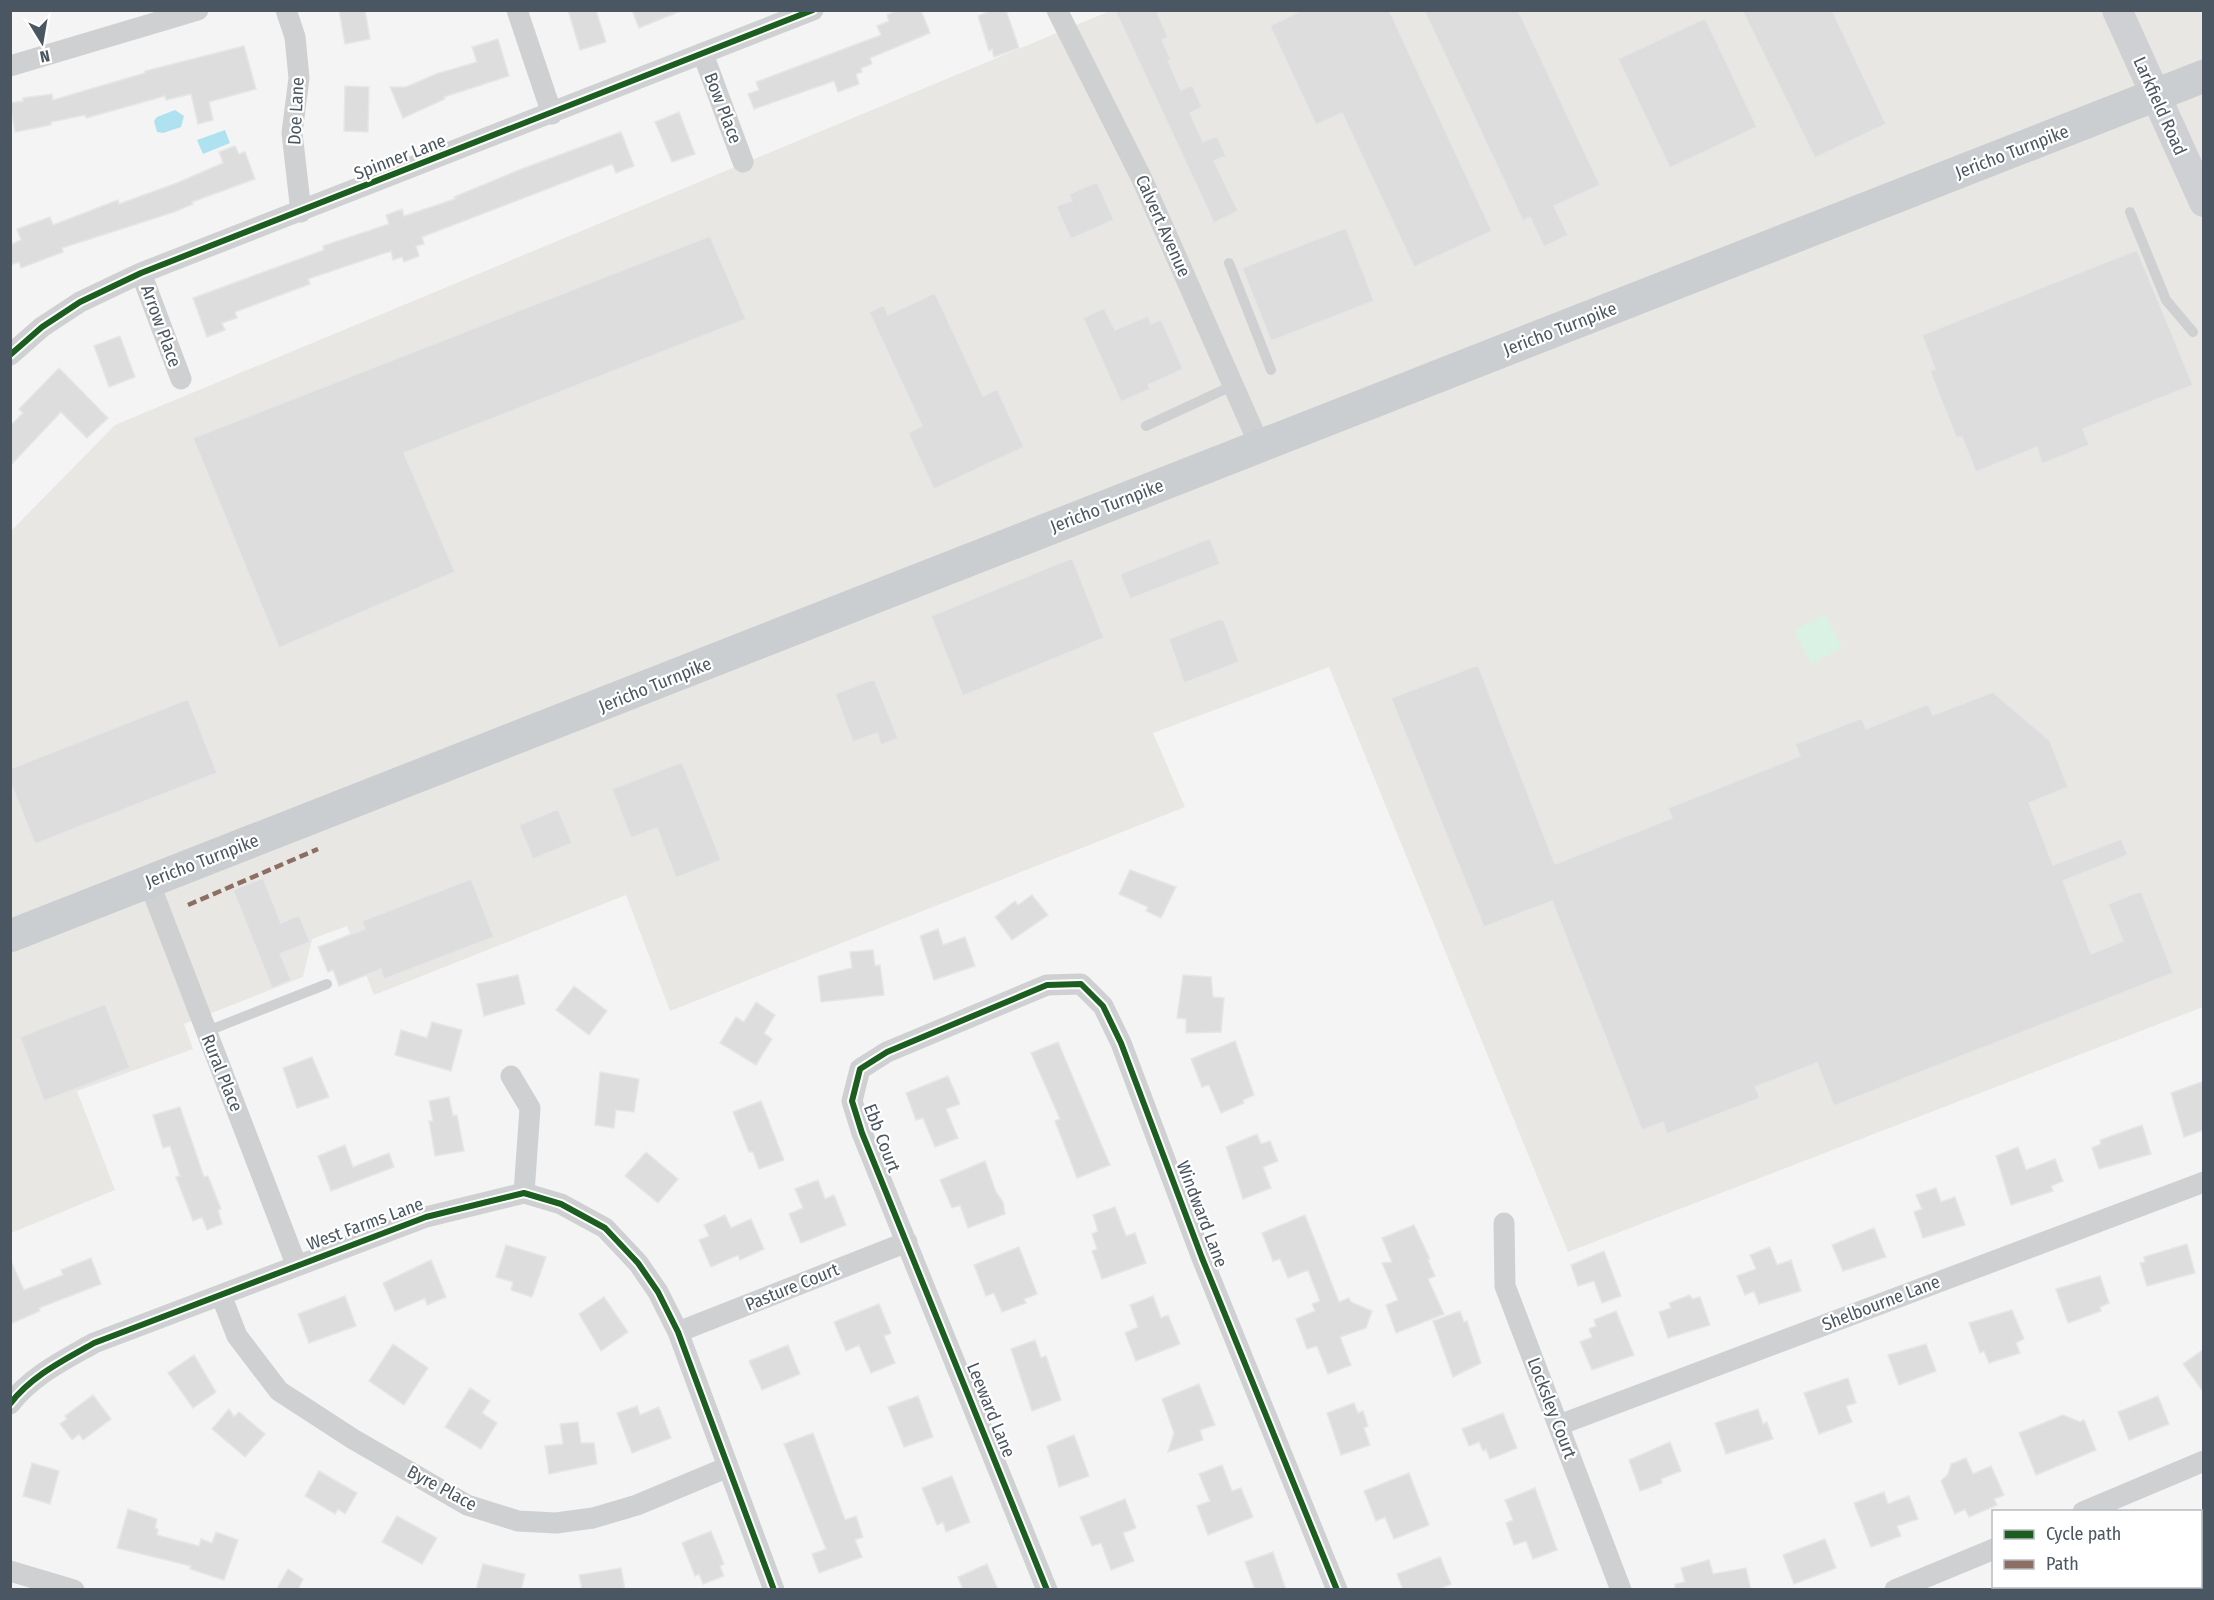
<svg xmlns="http://www.w3.org/2000/svg" width="2214" height="1600" viewBox="0 0 2214 1600" font-family="'Fira Sans Condensed',sans-serif">
<style>
.commercial{fill:#e8e7e3}
.green{fill:#d9f2e3}
.water{fill:#aee2f0}
.building{fill:#ddddde;stroke:#e5e6e7;stroke-width:1.5}
.lines{fill:none;stroke-linecap:round;stroke-linejoin:round}
.service{stroke:#ced0d2;stroke-width:10}
.minor{stroke:#ced0d2;stroke-width:21}
.secondary{stroke:#ced0d4;stroke-width:30}
.primary{stroke:#caced1;stroke-width:33}
.quiet{stroke:#8d6e63;stroke-width:4.5;stroke-dasharray:9 4.5;stroke-linecap:butt}
.cycleway-casing{stroke:#fff;stroke-width:10}
.cycleway{stroke:#1b5e20;stroke-width:6}
.labels{text-anchor:middle;stroke-width:4.5;stroke-linejoin:round;paint-order:stroke}
.street-label{font-size:18px;fill:#4a5661;stroke:#fff}
</style>
<rect width="100%" height="100%" fill="#f4f4f4"/>
<path class="commercial" d="M1110,11H2203V1007L1568,1252L1329,667L1153,733L1185,807L670,1011L626,895L374,995L347,926L312,939L303,977L184,1024L193,1049L77,1091L115,1190L11,1233V531L115,425Z"/>
<path class="green" d="M1825,615L1842,648L1811,664L1794,630Z"/>
<path class="water" d="M175,110L184,116L181,127L163,133L157,132L154,121L157,117Z
M225,130L230,143L203,154L197,140Z"/>
<path class="building" d="M339,10H365L370,39L345,44Z
M568,10H596L606,42L580,50Z
M632,10H681V11L639,28Z
M898,10H921L930,33L870,58L872,64L861,68L862,72L856,74L859,84L838,92L834,81L754,109L748,94L759,90L756,82L881,35L877,26L889,21L887,15Z
M992,10H1006L1019,48L994,57L992,49L989,51L978,16Z
M1115,10H1156L1168,37L1162,40L1171,60L1168,61L1181,90L1192,85L1202,107L1190,113L1203,142L1217,136L1226,156L1214,161L1238,211L1214,223Z
M1302,10H1389L1492,231L1414,267L1342,113L1316,125L1270,26Z
M1424,10H1518L1600,185L1554,206L1568,235L1544,247L1530,217L1523,221Z
M1742,10H1832L1886,124L1815,158Z
M1705,18L1757,127L1670,168L1618,59Z
M498,39L509,76L444,97L445,99L403,118L390,87H406L436,74L477,62L472,47Z
M244,46L256,89L209,102L213,120L198,124L191,94L166,100L165,96L86,118L85,115L51,122V125L15,132L10,103L23,101V98L52,94L53,100L145,73V71Z
M345,86L369,87L368,132L344,131Z
M679,112L695,154L672,162L655,122Z
M621,132L634,166L616,173L612,164L422,237L424,244L416,246L419,256L404,262L402,257L393,260L391,251L308,279L310,284L235,312L237,318L222,323L225,330L207,337L193,298L324,250L323,246L389,224L386,215L402,209L404,216L455,199L454,197L519,170Z
M235,146L239,154L245,152L255,179L192,202L193,204L174,212L62,248L63,252L21,268L19,262L10,265V245L21,240L17,229L50,217L53,225L118,200L119,204L177,183L223,163L219,152Z
M1097,182L1114,220L1071,239L1056,206L1072,201L1069,194Z
M1346,228L1374,301L1271,341L1242,268Z
M710,236L746,319L404,453L455,572L279,648L193,438Z
M2137,250L2193,385L2083,429L2089,445L2042,464L2037,447L1976,472L1962,437H1956L1930,371L1935,369L1922,335Z
M935,293L983,396L997,389L1024,447L934,489L908,433L922,426L869,312L884,305L888,315Z
M1104,308L1115,330L1148,316L1151,324L1161,319L1183,369L1148,385L1150,389L1121,402L1083,318Z
M120,336L135,377L109,387L94,346Z
M59,368L108,418L87,438L61,412L10,466V426L23,413L19,409Z
M1210,538L1220,564L1130,599L1120,574Z
M1072,558L1104,638L963,696L931,616Z
M1220,619L1224,621L1239,662L1184,683L1169,639Z
M1478,665L1555,864L1672,818L1668,808L1800,756L1795,744L1862,718L1866,729L1928,704L1933,715L1993,692L2050,741L2068,787L2029,803L2053,865L2121,839L2128,855L2063,881L2091,954L2123,941L2108,904L2141,891L2173,973L1834,1106L1817,1063L1755,1087L1760,1098L1667,1134L1663,1122L1642,1130L1552,901L1484,927L1391,698Z
M874,679L898,738L881,745L877,733L853,742L835,694Z
M188,699L217,773L35,844L10,781V769Z
M682,762L721,860L676,878L657,828L631,838L612,789Z
M558,809L572,843L533,859L519,825Z
M1130,870L1176,887L1161,918L1146,911L1148,907L1119,894Z
M263,878L281,923L299,915L310,942L280,954L291,980L272,988L233,890Z
M471,879L494,937L384,979L381,969L339,986L333,970L328,972L318,947L365,929L362,921Z
M1032,895L1048,915L1012,940L995,917L1015,901L1018,905Z
M938,929L943,945L965,937L975,966L934,980L920,936Z
M873,950L875,966L880,965L884,995L821,1002L818,976L852,968L850,952Z
M518,975L525,1004L484,1016L477,984Z
M1183,975L1211,977L1213,997L1224,998L1221,1032L1186,1033V1019L1177,1018Z
M574,986L607,1011L589,1035L556,1010Z
M756,1002L775,1015L764,1033L772,1039L756,1065L720,1043L736,1017L744,1022Z
M105,1004L130,1068L44,1101L20,1037Z
M432,1022L462,1030L451,1071L395,1055L401,1030L427,1038Z
M1235,1041L1254,1095L1243,1100L1244,1103L1221,1113L1209,1085L1202,1087L1191,1059Z
M1058,1042L1110,1165L1077,1178L1055,1121L1060,1119L1031,1053Z
M312,1057L329,1097L297,1108L283,1068Z
M600,1072L639,1079L634,1112L616,1110L614,1128L595,1125Z
M948,1076L960,1104L946,1109L958,1138L935,1147L923,1118L916,1120L906,1093Z
M2204,1081V1130L2184,1137L2171,1093Z
M449,1097L453,1116L457,1115L464,1151L435,1156L429,1121H433L429,1101Z
M761,1101L784,1160L759,1169L753,1152H749L733,1112Z
M180,1107L204,1177L208,1176L221,1209L218,1210L222,1224L207,1230L202,1217L193,1221L176,1177L180,1176L170,1146L163,1148L153,1115Z
M2142,1125L2151,1154L2099,1169L2092,1148L2101,1144L2100,1140Z
M1257,1134L1261,1144L1270,1141L1278,1161L1263,1167L1271,1188L1243,1199L1226,1147Z
M345,1145L353,1167L389,1153L394,1167L331,1191L318,1156Z
M2018,1147L2026,1170L2055,1159L2063,1181L2051,1186L2053,1191L2011,1205L1996,1156Z
M646,1152L678,1179L658,1203L625,1176Z
M985,1161L996,1192L1003,1202L1005,1214L968,1228L960,1205L952,1208L940,1180Z
M818,1180L825,1199L834,1195L846,1225L801,1243L789,1214L803,1208L795,1189Z
M1936,1188L1941,1202L1955,1197L1965,1225L1923,1238L1914,1212L1922,1209L1916,1195Z
M1115,1207L1126,1236L1135,1233L1146,1263L1102,1279L1092,1251L1097,1249L1092,1234L1098,1231L1093,1215Z
M725,1215L731,1228L751,1219L764,1249L740,1260L738,1255L711,1267L699,1240L709,1236L704,1225Z
M1305,1215L1339,1302L1349,1298L1351,1302L1372,1311L1366,1328L1340,1337L1351,1365L1328,1374L1317,1346L1307,1349L1296,1319L1315,1311L1312,1304L1320,1301L1308,1270L1288,1278L1280,1259L1273,1261L1262,1233Z
M1414,1225L1430,1259L1428,1260L1435,1276L1428,1279L1444,1314L1396,1333L1386,1305L1398,1300L1382,1263L1392,1262L1382,1238Z
M1874,1228L1886,1257L1843,1271L1832,1245Z
M2187,1244L2195,1273L2147,1286L2140,1263L2145,1262L2144,1257Z
M506,1245L546,1257L532,1297L511,1290L513,1282L496,1277Z
M1019,1247L1037,1294L1024,1299L1026,1303L1002,1312L994,1293L986,1296L974,1265Z
M1770,1247L1777,1265L1791,1260L1801,1291L1759,1304L1754,1291L1745,1295L1737,1276L1756,1269L1750,1255Z
M1604,1251L1621,1296L1602,1303L1594,1281L1578,1286L1571,1265Z
M91,1258L101,1284L39,1308L40,1311L10,1324V1259L24,1290L63,1275L61,1270Z
M431,1260L446,1297L427,1305L425,1298L395,1311L383,1283Z
M2100,1276L2109,1303L2100,1307L2101,1311L2068,1323L2056,1289Z
M1690,1295L1692,1299L1700,1297L1710,1325L1668,1338L1659,1312L1671,1308L1669,1303Z
M345,1296L356,1326L309,1343L298,1314Z
M1153,1296L1161,1318L1168,1315L1180,1344L1136,1361L1125,1333L1138,1327L1130,1305Z
M604,1297L628,1332L601,1351L579,1314Z
M879,1304L891,1333L884,1336L895,1363L871,1373L859,1345L846,1351L834,1322Z
M2012,1310L2024,1339L2016,1343L2020,1353L1989,1363L1984,1351L1980,1353L1969,1323Z
M1460,1311L1464,1322L1467,1321L1481,1363L1453,1377L1433,1321Z
M1616,1311L1634,1355L1592,1370L1580,1342L1592,1337L1589,1329L1596,1326L1594,1320Z
M1035,1340L1041,1358L1046,1356L1061,1400L1032,1411L1011,1349Z
M393,1344L428,1368L404,1405L369,1381Z
M1926,1344L1936,1371L1899,1385L1888,1355Z
M788,1345L800,1374L762,1390L749,1361Z
M2204,1349V1393L2183,1364Z
M194,1355L216,1392L193,1408L168,1373Z
M1848,1378L1856,1403L1846,1406L1852,1422L1819,1434L1804,1393Z
M1199,1384L1215,1425L1200,1430L1203,1440L1168,1452L1174,1433L1162,1399Z
M470,1388L490,1401L482,1413L497,1423L481,1449L445,1427Z
M93,1395L111,1419L83,1440L79,1434L72,1440L60,1424L67,1419L65,1416Z
M918,1396L933,1437L904,1447L888,1407Z
M2158,1396L2169,1424L2129,1440L2118,1412Z
M1354,1403L1358,1413L1363,1411L1368,1426L1364,1428L1370,1445L1341,1455L1327,1413Z
M637,1406L640,1415L659,1407L671,1438L632,1453L617,1413Z
M229,1409L234,1417L239,1412L265,1434L245,1457L212,1429Z
M1758,1409L1763,1424L1767,1422L1773,1439L1726,1454L1715,1423Z
M1503,1413L1517,1448L1490,1459L1486,1449L1483,1451L1479,1442L1469,1446L1462,1429Z
M2063,1415L2080,1422L2084,1420L2096,1450L2036,1475L2019,1433Z
M578,1422L581,1443H594L597,1464L549,1474L545,1446L563,1444L560,1424Z
M813,1433L845,1520L856,1516L863,1537L855,1540L862,1557L819,1573L812,1554L826,1549L784,1444Z
M1074,1435L1089,1476L1059,1487L1047,1446Z
M1670,1442L1681,1471L1661,1479L1662,1483L1640,1491L1629,1460Z
M1966,1458L1973,1474L1991,1466L2004,1495L1994,1499L1997,1505L1969,1517L1965,1509L1955,1514L1941,1481L1948,1474L1951,1464Z
M32,1463L59,1471L50,1504L23,1496Z
M1222,1465L1232,1491L1241,1488L1253,1517L1208,1535L1197,1506L1210,1501L1199,1474Z
M319,1471L357,1493L345,1514L338,1509L335,1514L305,1496Z
M1409,1473L1429,1525L1394,1539L1385,1517L1376,1521L1364,1491Z
M952,1476L970,1522L946,1532L943,1522L937,1525L922,1488Z
M1535,1488L1557,1550L1533,1559L1526,1541L1514,1545L1506,1523L1513,1520L1505,1500Z
M1884,1492L1888,1504L1909,1496L1918,1519L1897,1526L1901,1536L1871,1547L1854,1503Z
M1125,1499L1136,1528L1123,1533L1134,1561L1111,1570L1101,1543L1092,1546L1080,1517Z
M128,1509L157,1519L155,1528L158,1529L157,1535L199,1546L201,1539L212,1543L216,1532L238,1540L224,1580L190,1569L191,1566L117,1548Z
M397,1516L437,1538L422,1564L382,1542Z
M711,1531L724,1564L720,1566L724,1576L703,1584L699,1574L695,1576L682,1543Z
M1825,1539L1836,1568L1794,1584L1783,1555Z
M1273,1552L1286,1590H1255L1245,1562Z
M1440,1557L1451,1584L1437,1590H1403L1397,1574Z
M1709,1560L1713,1574L1746,1568L1751,1590H1675V1584L1685,1582L1681,1568Z
M483,1564L525,1574L521,1590H476Z
M987,1564L998,1590H963L958,1577Z
M621,1568L625,1590H582L579,1575Z
M288,1569L303,1579L298,1590H276Z"/>
<g class="lines">
<path class="service" d="M2130,212L2166,300L2193,332
M1229,263L1271,370
M1146,426L1234,385
M205,1032L327,984"/>
<path class="minor" d="M286,10L295,37L299,78L292,133L301,212
M517,10L552,114
M1057,10L1141,177L1260,446
M703,54L743,162
M10,66L198,10
M141,273L181,379
M10,355L42,327L80,302L141,273L813,10
M149,882L296,1264
M511,1076L530,1108L524,1193
M1504,1223L1505,1286L1621,1590
M221,1295L237,1336L279,1391L353,1439L467,1505L518,1521L556,1523L593,1518L637,1505L728,1467
M678,1332L907,1242
M10,1404C31,1376 64,1360 94,1343L426,1217L524,1193L561,1204L605,1228L638,1263L658,1292L678,1332L774,1590
M1559,1425L2204,1182
M2083,1512L2204,1461
M10,1571L74,1590
M1047,1590L862,1133L852,1101L860,1069L887,1052L1047,985L1081,984L1103,1006L1121,1043L1202,1258L1337,1590
M1895,1590L1994,1549"/>
<path class="secondary" d="M2117,10L2204,202"/>
<path class="primary" d="M10,936L2204,76"/>
<path class="quiet" d="M188,905L318,849"/>
<g class="cycleway-casing">
<path id="cycleway" d="M10,355L42,327L80,302L141,273L813,10
M10,1404C31,1376 64,1360 94,1343L426,1217L524,1193L561,1204L605,1228L638,1263L658,1292L678,1332L774,1590
M1047,1590L862,1133L852,1101L860,1069L887,1052L1047,985L1081,984L1103,1006L1121,1043L1202,1258L1337,1590"/>
</g>
<use href="#cycleway" class="cycleway"/>
</g>
<g class="labels">
<g class="street-label">
<text transform="translate(2160 106) rotate(66)" y="6">Larkfield Road</text>
<text transform="translate(723 108) rotate(69)" y="6">Bow Place</text>
<text transform="translate(296 111) rotate(-87)" y="6">Doe Lane</text>
<text transform="translate(2012 152) rotate(-21)" y="6">Jericho Turnpike</text>
<text transform="translate(400 157) rotate(-21)" y="6">Spinner Lane</text>
<text transform="translate(1163 226) rotate(66)" y="6">Calvert Avenue</text>
<text transform="translate(161 326) rotate(70)" y="6">Arrow Place</text>
<text transform="translate(1560 329) rotate(-21)" y="6">Jericho Turnpike</text>
<text transform="translate(1107 506) rotate(-21)" y="6">Jericho Turnpike</text>
<text transform="translate(655 685) rotate(-22)" y="6">Jericho Turnpike</text>
<text transform="translate(202 861) rotate(-21)" y="6">Jericho Turnpike</text>
<text transform="translate(222 1073) rotate(68)" y="6">Rural Place</text>
<text transform="translate(882 1138) rotate(69)" y="6">Ebb Court</text>
<text transform="translate(1202 1214) rotate(69)" y="6">Windward Lane</text>
<text transform="translate(365 1224) rotate(-20)" y="6">West Farms Lane</text>
<text transform="translate(792 1287) rotate(-22)" y="6">Pasture Court</text>
<text transform="translate(1881 1303) rotate(-21)" y="6">Shelbourne Lane</text>
<text transform="translate(1552 1408) rotate(69)" y="6">Locksley Court</text>
<text transform="translate(991 1410) rotate(68)" y="6">Leeward Lane</text>
<text transform="translate(442 1488) rotate(28)" y="6">Byre Place</text>
</g>
</g>
<rect width="2214" height="1600" fill="none" stroke="#4a5661" stroke-width="24"/>
<rect x="1992" y="1510" width="210" height="78" fill="#ffffff" stroke="#b7bbc0" stroke-width="1.5"/>
<rect x="2004" y="1530" width="30" height="9" fill="#1b5e20" stroke="#b7bbc0" stroke-width="1.5"/>
<text x="2046" y="1540" font-size="18" fill="#4a5661">Cycle path</text>
<rect x="2004" y="1560" width="30" height="9" fill="#8d6e63" stroke="#b7bbc0" stroke-width="1.5"/>
<text x="2046" y="1570" font-size="18" fill="#4a5661">Path</text>
<g transform="translate(42 42) rotate(169)" stroke="#ffffff" stroke-width="4.5" paint-order="stroke">
<path d="M0-4.5L10 22L0 15L-10 22Z" fill="#4a5661"/>
<text y="-9" font-size="16" font-weight="bold" text-anchor="middle" fill="#4a5661">N</text>
</g>
</svg>
